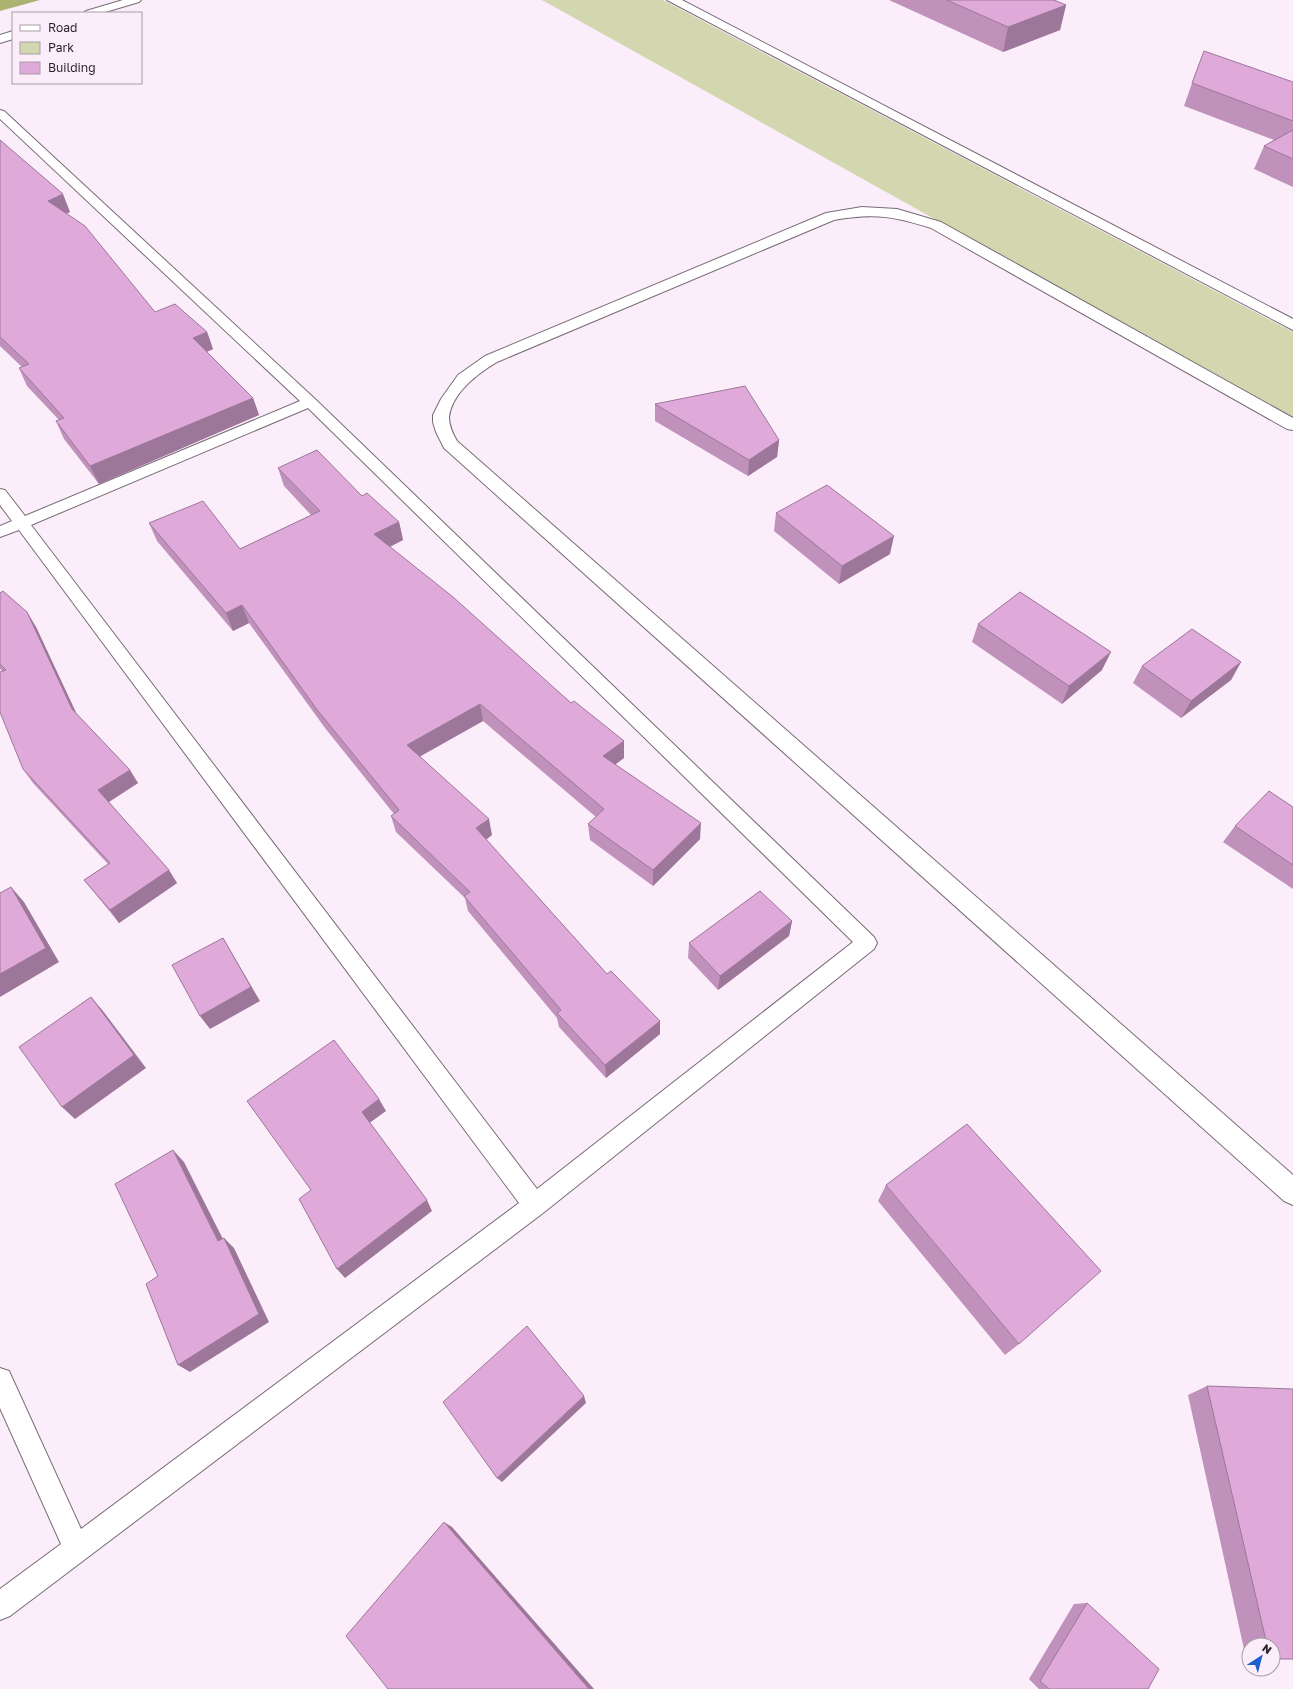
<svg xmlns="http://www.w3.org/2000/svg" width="1293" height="1689" viewBox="0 0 1293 1689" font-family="'Golos Text',sans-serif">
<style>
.green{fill:#d2d7af}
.forest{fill:#acb371}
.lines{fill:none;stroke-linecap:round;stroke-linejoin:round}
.lane-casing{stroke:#786b76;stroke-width:2}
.street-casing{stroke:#786b76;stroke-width:2}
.lane{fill:#fff;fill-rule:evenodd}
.street{fill:#fff;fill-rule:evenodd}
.wall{fill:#c092bb}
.shaded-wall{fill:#9c7799}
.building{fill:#dfaada;stroke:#9c7799}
</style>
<rect width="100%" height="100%" fill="#fcedfa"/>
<path class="green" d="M542,0H663L1293,332V419Z"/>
<path class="forest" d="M0,0H40L0,11Z"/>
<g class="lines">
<g class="lane-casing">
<path id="lane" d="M0,110L4,111L315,399L874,937L877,943L874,949L543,1213L10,1616L0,1620V1589L61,1544L0,1408V1368L9,1371L81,1529L519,1203L19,530L0,537V526L12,521L0,505V489L5,490L25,516L300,401L0,119ZM308,408L853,942L537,1189L31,525Z"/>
</g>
<g class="street-casing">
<path id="street" d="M123,0H141L139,2L102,13H84L86,11Z
M667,0H682L1293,319V330Z
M13,31V39L0,43V35Z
M862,207L897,209L941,222L1293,418V430L1287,429L931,228C892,216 875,213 834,220L497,362C477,374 452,393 449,417C449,426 453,434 457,441L1293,1175V1205L1284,1201L444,448L436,432L433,422V415L441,399L458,375L485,356L826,213Z"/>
</g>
<use href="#lane" class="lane"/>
<use href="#street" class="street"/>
</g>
<path class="wall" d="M889,0H1054L1066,5L1060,30L1003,52Z
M1293,82V187L1254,169L1264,146L1274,140L1184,106L1192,83Z
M0,140L70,212L66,214L155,312L207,332L213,349L207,352L253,398L259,415L99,484L64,439L56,421L59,420L27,386L19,368L22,367L0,346Z
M655,404L779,440L777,457L748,476L655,421Z
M278,468L362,496L399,522L403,540L390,547L571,703L624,741V758L615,764L700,839L653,886L590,840L588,824L596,817L483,721L420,756L492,835L486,840L607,974L660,1021V1034L606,1078L559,1027L557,1018L468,911L465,898L396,832L391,816L394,814L325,728L249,623L233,631L157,541L149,523L240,549L311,515L284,486Z
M776,513L890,554L839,584L774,531Z
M0,593L27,612L36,627L76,714L138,783L109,802L177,883L119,923L94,892L84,880L108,864L33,783L23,769L2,671L0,669Z
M978,624L1102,670L1062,704L972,642Z
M1241,662L1231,680L1181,718L1133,683L1142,666Z
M1293,807V889L1223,842L1235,826Z
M792,921L789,936L718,990L688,958L689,943Z
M886,1185L1019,1344L1005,1355L878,1201Z
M1207,1386L1273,1645H1249V1658H1246L1188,1395Z
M1087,1603L1148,1689H1039L1029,1679L1074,1604Z"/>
<path class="shaded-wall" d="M1066,5L1060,30L1003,52L1008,27Z
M63,194L70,212L55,219L48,201Z
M207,332L213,349L199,355L193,338Z
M253,398L259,415L99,484L90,466Z
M779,440L777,457L748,476L749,460Z
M399,522L403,540L379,552L374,534Z
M894,536L890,554L839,584L842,566Z
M242,605L249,623L233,631L226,613Z
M27,612L36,627L81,723L72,709Z
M1111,652L1102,670L1062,704L1069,686Z
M1241,662L1231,680L1181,718L1191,701Z
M480,704L483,721L412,761L407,745Z
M624,741V758L604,773L603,756Z
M130,770L138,783L107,803L98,790Z
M489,819L492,835L480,844L476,828Z
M701,823L700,839L653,886V870Z
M169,870L177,883L119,923L110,910Z
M11,887L24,902L59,962L0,997V974Z
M792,921L789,936L718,990L720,976Z
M223,938L260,1001L210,1029L200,1016Z
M91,997L103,1011L146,1068L75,1119L62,1107Z
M660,1021V1034L606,1078L605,1065Z
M379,1099L386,1111L368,1124L362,1112Z
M173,1150L184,1162L229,1251L218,1241Z
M427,1200L432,1211L345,1278L337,1269Z
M224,1238L234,1248L269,1322L190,1372L178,1365Z
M584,1396L586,1403L502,1482L497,1478Z
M444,1522L452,1527L594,1689H589Z"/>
<path class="building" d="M947,0H1054L1066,5L1008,27Z
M1204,51L1293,82V121L1192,83Z
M1293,130V159L1264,146Z
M0,140L63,194L48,201L85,226L155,312L175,304L207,332L193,338L253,398L90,466L56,421L64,418L19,368L29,364L0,337Z
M745,386L779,440L749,460L655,404Z
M317,450L362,496L367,493L399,522L374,534L453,597L571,703L574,701L624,741L603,756L701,823L653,870L588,824L604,809L480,704L407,745L489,819L476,828L607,974L611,971L660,1021L605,1065L557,1013L561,1010L464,896L470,892L391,816L399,810L318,711L242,605L226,613L149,523L203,501L240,549L320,511L278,468Z
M827,485L894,536L842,566L776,513Z
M3,591L27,612L72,709L130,770L98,790L169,870L110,910L84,880L110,863L23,769L0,712V672L6,670L0,664V593Z
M1020,592L1111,652L1069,686L978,624Z
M1192,629L1241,662L1191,701L1142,666Z
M1269,791L1293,807V865L1235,826Z
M11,887L46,948L0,974V893Z
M760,891L792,921L720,976L689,943Z
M223,938L251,987L200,1016L172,965Z
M91,997L134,1055L62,1107L19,1047Z
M334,1040L379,1099L362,1112L427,1200L337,1269L299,1199L311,1190L247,1101Z
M967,1124L1101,1271L1019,1344L886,1185Z
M173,1150L218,1241L224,1238L259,1314L178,1365L146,1284L158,1276L115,1184Z
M527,1326L584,1396L497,1478L443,1402Z
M1207,1386L1293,1389V1659H1273V1645H1267Z
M444,1522L589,1689H388L346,1636Z
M1087,1603L1159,1669L1148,1689H1049L1040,1681Z"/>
<rect x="12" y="12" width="130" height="72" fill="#fcedfa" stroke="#a89da7"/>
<rect x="20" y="25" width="20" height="6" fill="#ffffff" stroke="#a89da7"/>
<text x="48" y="32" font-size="12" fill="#2b262a">Road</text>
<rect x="20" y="42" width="20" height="12" fill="#d2d7af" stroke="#a89da7"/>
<text x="48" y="52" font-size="12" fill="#2b262a">Park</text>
<rect x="20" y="62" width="20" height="12" fill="#dfaada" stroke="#a89da7"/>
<text x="48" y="72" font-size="12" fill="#2b262a">Building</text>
<g transform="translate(1261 1657) rotate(36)"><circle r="19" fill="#fcedfa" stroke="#a89da7"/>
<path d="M0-3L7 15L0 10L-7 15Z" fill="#1d60cc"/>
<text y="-6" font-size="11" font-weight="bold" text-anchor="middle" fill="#2b262a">N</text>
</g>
</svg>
